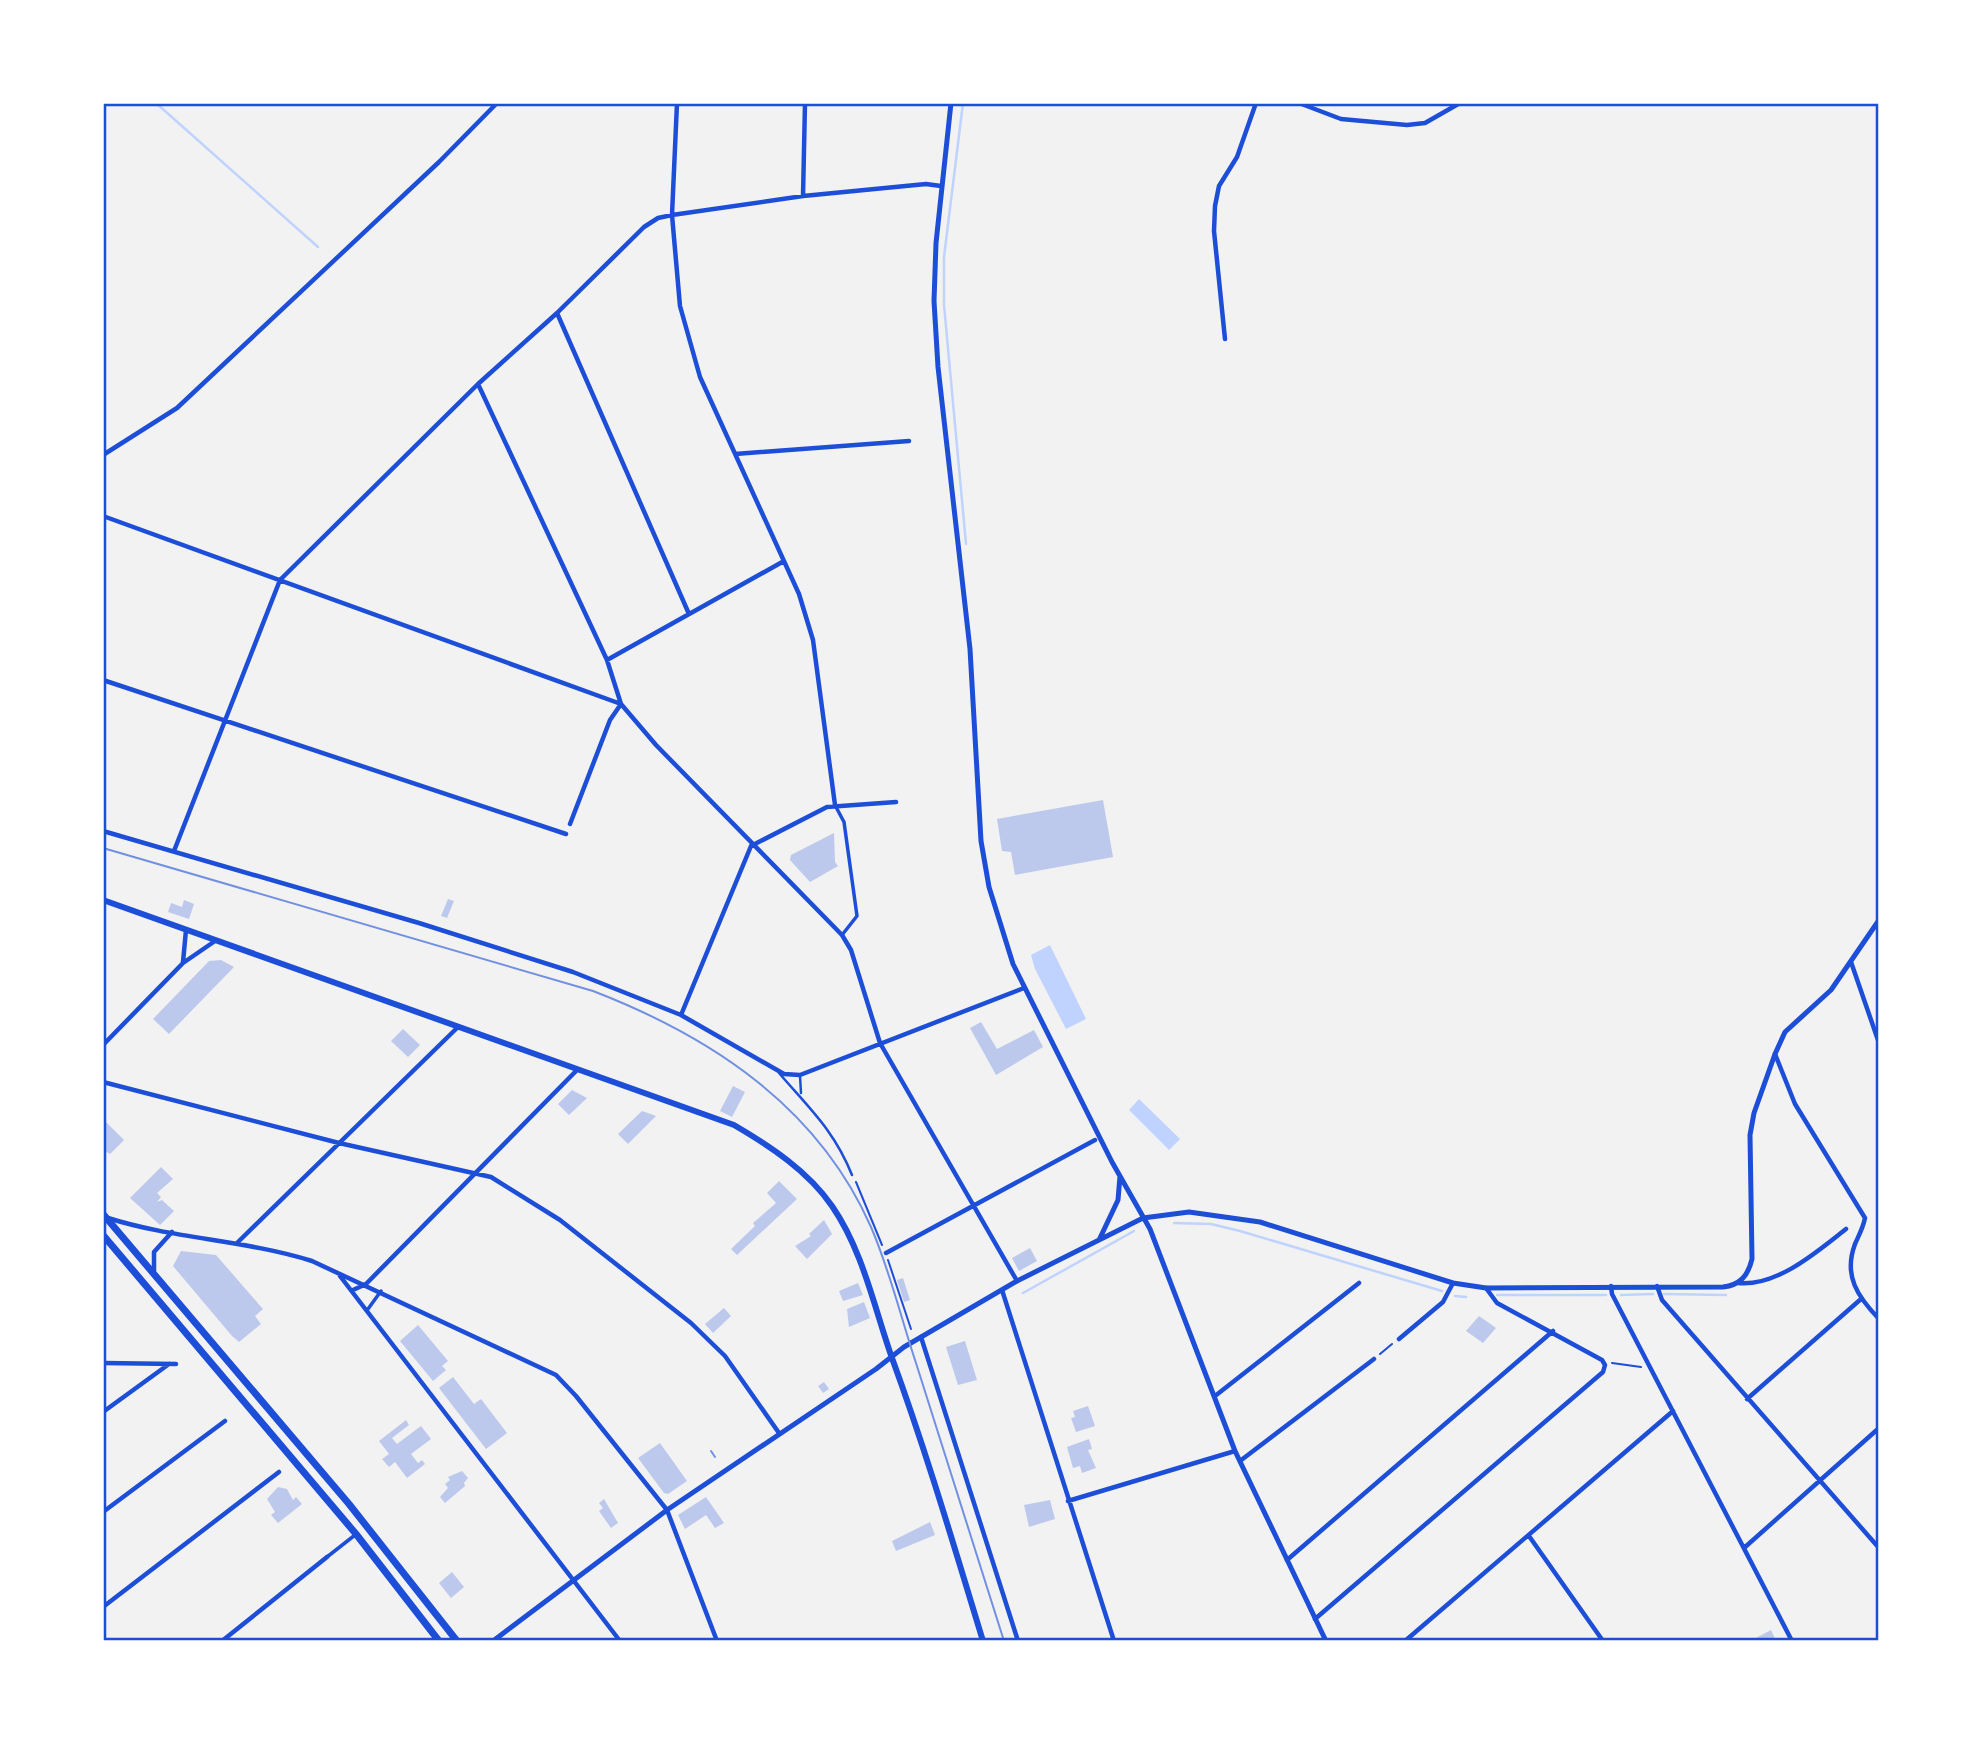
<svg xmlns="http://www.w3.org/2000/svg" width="1982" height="1744" viewBox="0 0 1982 1744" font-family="'Fira Sans',sans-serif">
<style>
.water{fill:#bfd3fe}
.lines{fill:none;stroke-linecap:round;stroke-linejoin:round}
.stream{stroke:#bfd3fe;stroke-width:2.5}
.building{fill:#bdc9ec}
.path{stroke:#1d4ed8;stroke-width:2}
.service{stroke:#1d4ed8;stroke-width:2.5}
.pedestrian{stroke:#1d4ed8;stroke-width:3.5}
.minor{stroke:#1d4ed8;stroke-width:4.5}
.tertiary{stroke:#1d4ed8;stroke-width:5}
.secondary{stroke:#1d4ed8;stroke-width:6}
.primary{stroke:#1d4ed8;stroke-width:7}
.tram{stroke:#7290e2;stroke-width:2}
.neatline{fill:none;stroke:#1d4ed8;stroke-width:2.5}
</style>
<rect width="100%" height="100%" fill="#f2f2f2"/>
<path class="water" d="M1050,945L1086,1019L1066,1029L1035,969L1031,955Z
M1139,1099L1180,1139L1169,1150L1129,1110Z"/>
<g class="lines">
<path class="stream" d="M156,103L318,247
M963,103L944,257V305L966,544
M1174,1223L1211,1224L1240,1231L1442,1291
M1023,1293L1134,1231
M1664,1294L1726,1295
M1497,1295H1606
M1621,1295L1653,1294
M1455,1296L1466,1297"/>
</g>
<path class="building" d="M1103,800L1113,857L1015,875L1011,852L1002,851L997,819Z
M834,833L835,862L838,866L810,882L790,860L791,855Z
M448,899L454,901L447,918L441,916Z
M184,900L194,904L189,919L168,912L171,903L182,907Z
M221,960L234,967L169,1034L153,1019L209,961Z
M981,1022L997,1049L1034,1030L1043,1047L996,1075L970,1028Z
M403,1029L420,1045L408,1057L391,1041Z
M733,1086L745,1092L732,1117L720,1111Z
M572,1090L587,1098L569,1115L558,1104Z
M642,1111L656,1116L628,1144L618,1134Z
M103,1119L124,1140L110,1154L103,1150Z
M161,1167L173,1179L157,1193L161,1197L157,1202L162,1200L174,1211L160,1225L130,1198Z
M779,1181L797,1199L737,1255L731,1249L755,1226L753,1223L776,1203L767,1193Z
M824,1220L832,1234L807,1259L795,1246L811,1236L809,1234Z
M1030,1248L1037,1261L1019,1271L1012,1258Z
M181,1251L216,1255L263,1309L255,1316L261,1324L239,1342L232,1336L173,1266Z
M903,1278L910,1300L904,1302L897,1280Z
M858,1283L863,1295L843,1301L839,1291Z
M864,1302L870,1318L849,1327L847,1309Z
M724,1308L731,1316L713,1333L705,1324Z
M1479,1316L1496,1328L1483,1343L1466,1331Z
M418,1325L448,1361L442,1366L446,1370L433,1381L400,1341Z
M965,1341L977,1380L958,1385L946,1347Z
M453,1377L474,1404L481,1399L507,1433L486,1449L439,1388Z
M824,1382L829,1389L823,1393L818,1386Z
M1088,1406L1095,1426L1076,1432L1071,1418L1075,1417L1073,1411Z
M406,1420L409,1425L392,1438L397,1444L421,1426L431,1439L411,1454L418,1463L422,1460L425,1464L407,1478L395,1462L389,1467L382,1459L389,1454L379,1441Z
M1089,1439L1092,1449L1088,1450L1096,1468L1082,1473L1080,1466L1073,1468L1067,1447Z
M660,1443L687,1481L668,1494L664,1493L638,1458Z
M462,1471L468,1478L464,1483L465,1486L445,1503L440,1497L448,1488L445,1484L450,1480L448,1477Z
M278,1487L287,1489L293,1500L296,1497L302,1504L278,1523L271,1515L275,1512L267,1499Z
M706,1497L724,1523L715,1528L706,1515L685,1529L678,1515Z
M604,1499L618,1523L611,1528L599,1511L603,1508L599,1503Z
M1050,1500L1055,1519L1029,1527L1024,1505Z
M930,1522L935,1535L896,1551L892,1541Z
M452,1572L464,1587L451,1598L439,1583Z
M1771,1630L1776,1641H1755L1754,1639Z"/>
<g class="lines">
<path class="path" d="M856,1182L882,1245
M888,1260L911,1329
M1380,1354L1392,1344
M1612,1363L1641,1367"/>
<path class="service" d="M779,1073C809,1108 834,1130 852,1175
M800,1076L801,1093"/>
<path class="pedestrian" d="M836,807L844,822L857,916L842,935
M368,1309L381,1291
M327,1557L355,1535"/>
<path class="minor" d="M677,103L672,215L680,306L700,377L799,594L813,640L835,805
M1299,103L1341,119L1407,125L1425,123L1460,103
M803,196L805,103
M557,313L689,614
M1225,339L1214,231L1215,206L1219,186L1237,157L1256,103
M478,384L607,660L621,704L656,745L842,935L851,950L880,1043L1017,1281
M735,454L909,441
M103,455L177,408L439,162L497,103
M103,516L621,704
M607,660L784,561
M103,680L566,834
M570,824L610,720L621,704
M103,831L419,923L573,972L681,1015L784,1074L800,1075L1024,988
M751,846L827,807L896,802
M174,851L280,580L478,384L557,313L644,227L658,218L672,215L803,196L926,184L941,186
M183,962L186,930
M1851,962L1879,1043
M681,1015L751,846
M103,1045L183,963L215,941
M1775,1054L1795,1104L1865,1218C1863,1228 1859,1235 1855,1244C1843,1276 1858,1297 1879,1319
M103,1082L339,1143L491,1177L560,1220L691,1323L725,1356L779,1433
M108,1218C174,1239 245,1240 312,1261L556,1375L576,1396L667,1510L717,1641
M238,1242L458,1027
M886,1253L1095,1140
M154,1271V1252L172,1232
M340,1276L620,1641
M1738,1283C1777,1287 1818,1251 1846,1229
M1611,1286L1612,1294L1792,1641
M1657,1286L1662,1300L1879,1548
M353,1290L366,1284L577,1070
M1002,1290L1114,1641
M921,1337L1018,1641
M1399,1339L1443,1302L1453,1283
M103,1363L176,1364
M1215,1396L1359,1283
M1747,1399L1861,1299
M103,1412L169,1364
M1240,1461L1374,1359
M1068,1501L1235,1451
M103,1512L225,1421
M1529,1536L1603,1641
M1744,1548L1879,1428
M1287,1560L1553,1331
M103,1607L279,1472
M1315,1619L1603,1372L1605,1365L1602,1360L1497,1303L1486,1288
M222,1641L327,1557
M1405,1641L1673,1411"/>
<path class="tertiary" d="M951,103L936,243L934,301L938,367L970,649L981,841L989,887L1013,964L1112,1162L1150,1229L1235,1451L1326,1641
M1100,1238L1118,1200L1120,1176
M493,1641L667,1510L876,1369L904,1347L1017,1281L1143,1218L1189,1212L1260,1222L1453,1283L1486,1288L1723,1287C1740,1285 1748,1276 1752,1259L1750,1135L1754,1113L1775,1054L1785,1032L1831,990L1879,920"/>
<path class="secondary" d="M103,900L734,1125C770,1146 808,1171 832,1206C863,1251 874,1307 892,1358C926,1451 954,1546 983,1641"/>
<path class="primary" d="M103,1214L349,1504L457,1641
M103,1235L356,1534L439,1641"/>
<path class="tram" d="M103,848L593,991C712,1037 818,1107 871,1227C890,1271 901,1318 916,1363C946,1455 975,1548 1004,1641
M711,1451L715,1457"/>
</g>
<rect width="1982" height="1744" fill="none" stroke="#ffffff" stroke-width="210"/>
<rect x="105" y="105" width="1772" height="1534" class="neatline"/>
</svg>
